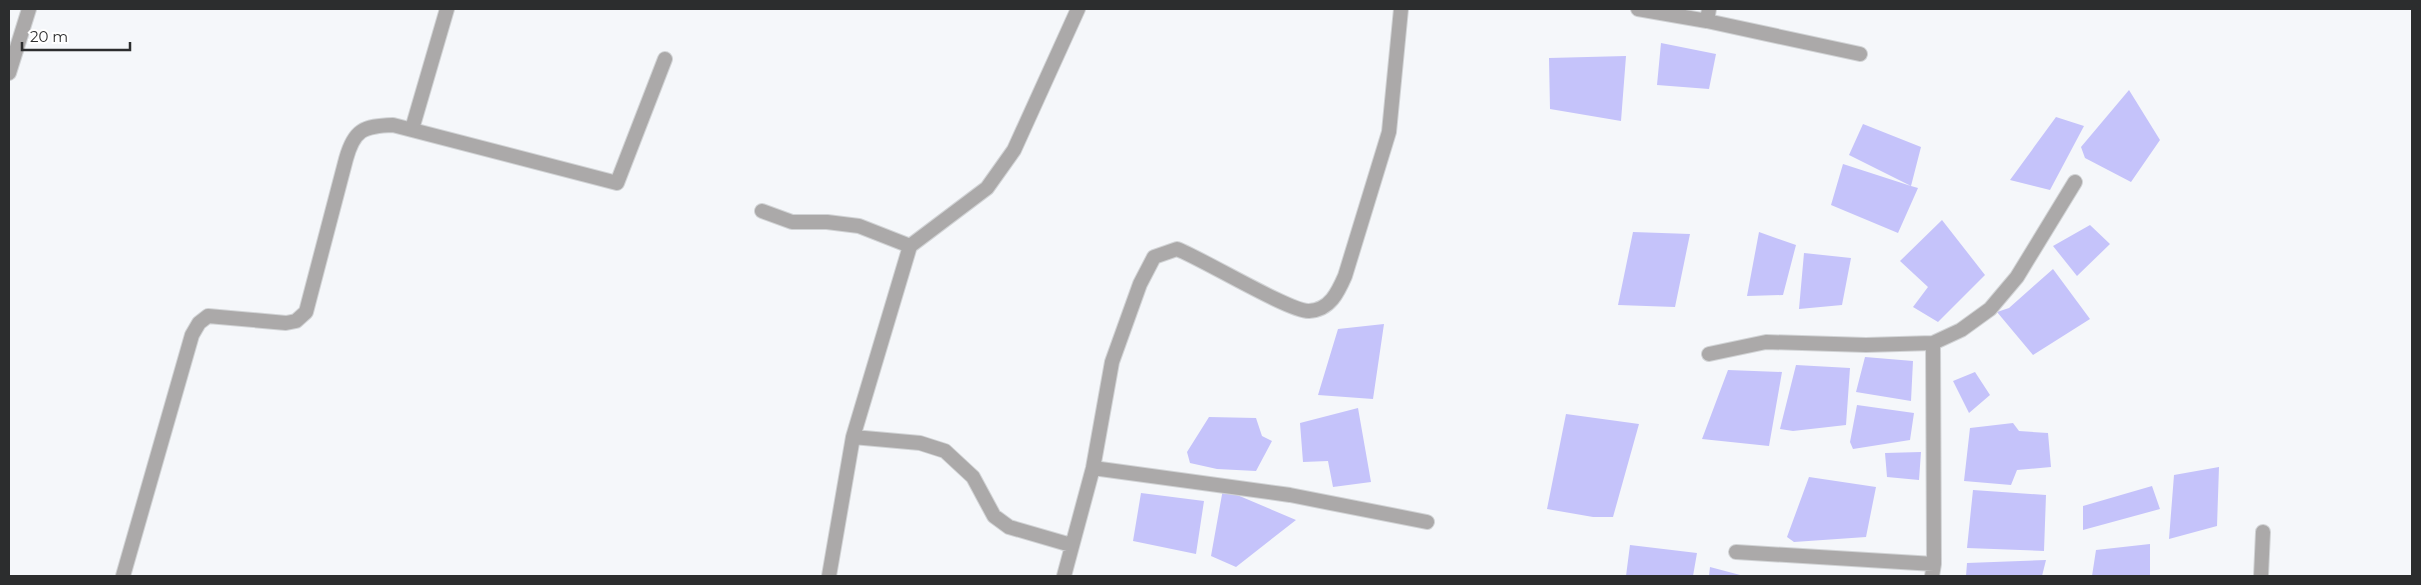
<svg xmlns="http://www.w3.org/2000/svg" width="2421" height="585" viewBox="0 0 2421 585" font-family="Montserrat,sans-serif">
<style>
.building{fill:#c5c3fa}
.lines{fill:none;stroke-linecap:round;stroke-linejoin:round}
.minor-casing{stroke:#d1d3d5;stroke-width:16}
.minor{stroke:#aba9a9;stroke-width:14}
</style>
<rect width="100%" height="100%" fill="#f5f7fa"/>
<path class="building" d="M1661,43L1716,54L1709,89L1657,85Z
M1626,56L1621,121L1550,109L1549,58Z
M2129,90L2160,140L2131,182L2085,158L2081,147Z
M2056,117L2084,126L2050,190L2010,180Z
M1863,124L1921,147L1911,186L1918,188L1898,233L1831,205L1843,164L1911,186L1849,155Z
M1942,220L1985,275L1938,322L1913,307L1928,287L1900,261Z
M2090,225L2110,244L2077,276L2053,246Z
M1633,232L1690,234L1675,307L1618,305Z
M1759,232L1796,245L1783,295L1747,296Z
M1804,253L1851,258L1842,305L1799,309Z
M2053,269L2090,319L2033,355L1997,312L2009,308Z
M1384,324L1373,399L1318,395L1338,329Z
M1865,357L1913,361L1911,401L1856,392Z
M1796,365L1850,368L1846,425L1793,431L1780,429Z
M1728,370L1782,372L1769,446L1702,439Z
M1975,372L1990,395L1969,413L1953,381Z
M1857,405L1914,413L1910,440L1853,449L1850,442Z
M1358,408L1371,482L1333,487L1328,461L1303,462L1300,423Z
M1566,414L1639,424L1613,517H1593L1547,509Z
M1209,417L1256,418L1262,436L1272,441L1256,471L1217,469L1190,463L1187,452Z
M2013,423L2019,431L2048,433L2051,467L2017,470L2011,485L1964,481L1970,428Z
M1921,452L1919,480L1887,477L1885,453Z
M2219,467L2217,526L2169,539L2174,475Z
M1809,477L1876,487L1866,537L1794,542L1787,537Z
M2152,486L2160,509L2083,530V506Z
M1223,489L1296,520L1236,567L1211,556Z
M1973,490L2046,495L2044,551L1967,548Z
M1141,493L1204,501L1196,554L1133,541Z
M2150,544V576H2092L2096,550Z
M1630,545L1697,553L1693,576H1626Z
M2046,560L2042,576H1966L1967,563Z
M1710,567L1744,576H1709Z"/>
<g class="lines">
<g class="minor-casing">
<path id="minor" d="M1638,9L1707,21
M1709,9L1707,21L1860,54
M9,73L29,9
M412,129L447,9
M762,211L792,222H827L859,226L910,246
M1709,354L1766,342L1866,345L1933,343L1961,330L1990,309L2017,277L2075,182
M1093,468L1290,495L1427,522
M1071,545L1009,527L994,516L973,477L945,451L920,443L853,437L910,246L987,188L1014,150L1078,9
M1736,552L1934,564
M123,576L192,335L199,323L208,316L286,323L296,321L306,312L346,159C354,130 363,126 393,125L617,183L665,59
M829,576L853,437
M1064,576L1093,468L1112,362L1140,284L1154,257L1177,249C1203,259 1290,312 1309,311C1330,310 1338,292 1345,276L1389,132L1401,9
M1932,576L1934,564L1933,343
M2261,576L2263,532"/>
</g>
<use href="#minor" class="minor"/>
</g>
<rect width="2421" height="585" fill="none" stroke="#2c2d2e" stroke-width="20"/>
<path d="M22 42v8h108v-8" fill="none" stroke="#2c2d2e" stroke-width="2.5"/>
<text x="30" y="42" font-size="15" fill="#2c2d2e" stroke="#ffffff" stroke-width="4" paint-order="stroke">20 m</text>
</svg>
